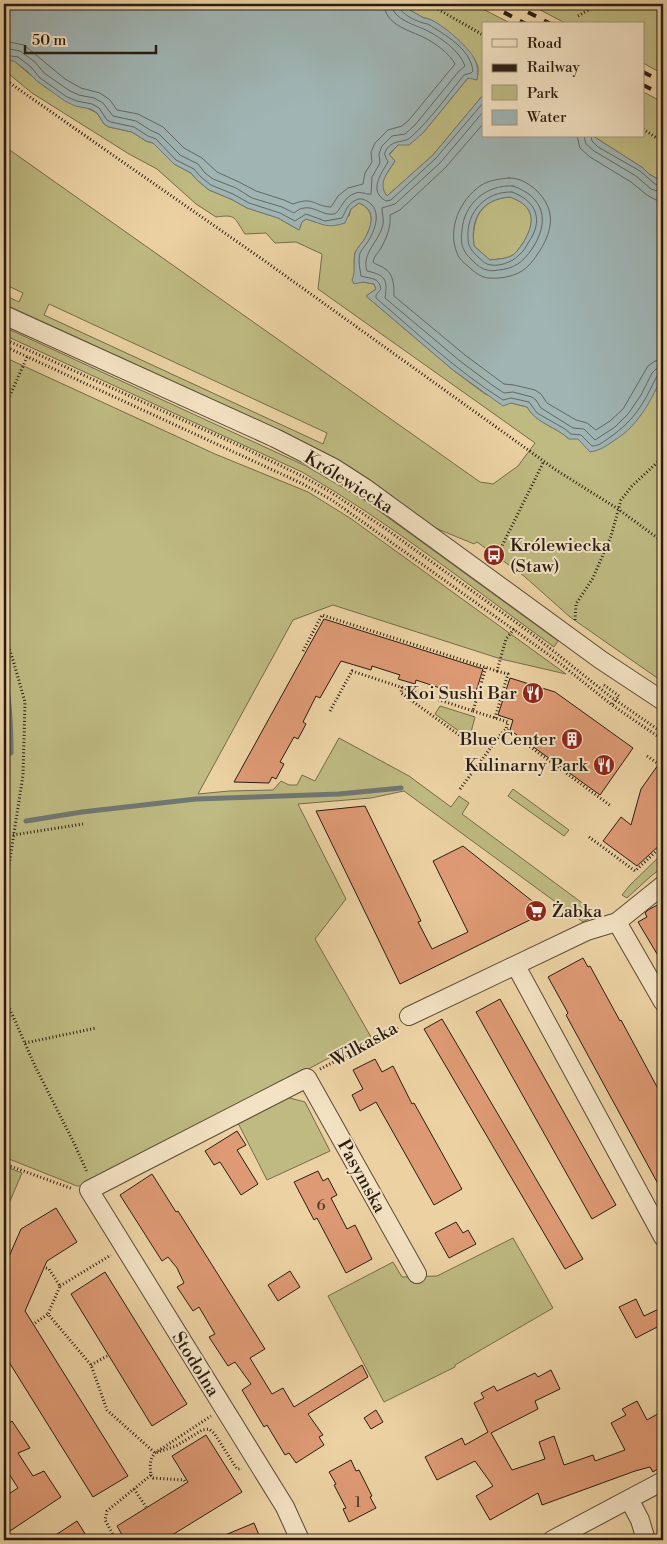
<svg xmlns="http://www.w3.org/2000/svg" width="667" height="1544" viewBox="0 0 667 1544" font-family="'Libre Bodoni',serif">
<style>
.green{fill:#beba81;stroke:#746b4a;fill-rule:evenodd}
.water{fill:#9fb4b3;stroke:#707773;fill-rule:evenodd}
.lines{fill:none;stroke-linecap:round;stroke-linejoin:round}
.shore{stroke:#646862;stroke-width:1}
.stream{stroke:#707773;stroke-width:5}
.building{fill:#de9a74;stroke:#291c12}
.minor-casing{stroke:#5a4a36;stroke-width:20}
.path{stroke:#291c12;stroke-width:3;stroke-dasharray:1 2.5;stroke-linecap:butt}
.minor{stroke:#f3e2c3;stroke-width:18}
.rail{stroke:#291c12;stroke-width:4;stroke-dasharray:9 9;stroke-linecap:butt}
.labels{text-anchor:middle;stroke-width:4;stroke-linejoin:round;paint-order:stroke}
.number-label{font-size:15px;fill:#563c2a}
.street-label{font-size:18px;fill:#291c12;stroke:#f3e2c3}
.poi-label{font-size:18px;fill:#291c12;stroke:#f3e2c3;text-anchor:end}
</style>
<rect width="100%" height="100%" fill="#ecd2a3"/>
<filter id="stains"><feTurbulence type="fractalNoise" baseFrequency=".004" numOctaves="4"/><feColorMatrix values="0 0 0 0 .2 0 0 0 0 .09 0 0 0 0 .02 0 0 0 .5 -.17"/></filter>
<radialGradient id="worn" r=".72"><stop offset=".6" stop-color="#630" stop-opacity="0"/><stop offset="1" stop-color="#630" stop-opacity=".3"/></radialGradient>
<path class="green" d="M399,4H473L512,24H483V95L433,155L387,196C376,183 388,173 395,161L389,155L398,145L423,133L468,78L477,79C478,75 479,68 477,64C471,52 437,18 424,18Z
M529,4H663V74L643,63V24H567Z
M4,58L14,61L45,87L97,113L104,124L109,127L132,132L146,141L153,143L174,164L191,173L197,180L209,190L231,199L247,208L278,218L299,230L302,222L306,219L315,222L349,216L351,209L359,203C377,211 372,226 364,240C361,244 357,248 355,253C353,262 356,271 353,280L374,284L376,289L366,296L453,370L485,394L511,403L527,407C537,424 555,426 569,439L663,311V682L570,617L524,576L477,542L474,544L433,527L373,482L340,461L284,432L4,304V295L19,302L23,293L4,284V146L480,482L493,484L518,466L535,443L318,289L322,254L296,242L275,243L266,233L245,234C234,218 237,214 216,217L196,204L157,169L129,154L32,93L4,70ZM49,304L327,433L323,444L44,315Z
M643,92L663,102V182L649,174L643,168L593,136H643Z
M510,197C535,206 536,222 523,243C520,247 517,252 513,255C506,259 498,259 490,260L474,246C471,219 481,199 510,197Z
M4,327L306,466L364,500L558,641L554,647C471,587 391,523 302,472L4,335Z
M4,357L215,454L308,492L350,518L566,674L501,659L333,605L293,620L198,794L229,791L273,790L281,781L289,785H297L302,775L315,781L339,738L409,776L451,807L459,796L469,803L462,814L597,914L583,922L404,791L371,798L298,804L346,899L315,939L371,1037L325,1060L248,1102L87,1186H77L4,1157Z
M440,706L475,717L470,736L463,734L435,714Z
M513,789L569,830L564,836L508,796Z
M663,853V867L651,876L627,898L622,895L630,885Z
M286,1097L305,1102L330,1151L267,1180L237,1121Z
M4,1166L22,1173L4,1215Z
M513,1238L553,1308L455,1365V1367L384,1402L328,1296L393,1262L402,1277L437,1276Z"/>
<path class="water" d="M4,4H399L424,18C437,18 470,48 475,60C478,66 478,73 477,80L468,78L423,133L409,145H398L389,154L395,161C388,172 377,183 387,196L433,155L483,95V136H593L643,168L649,174L663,182V374C652,399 639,425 615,440C606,446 601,450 590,452L578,439H569C555,426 537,424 527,407L511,403L503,406L453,370L366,296L376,289L374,284L363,282L354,284L352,280C356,271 353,262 355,253C357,248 361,244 364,240C372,226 377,210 359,203L351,209L345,223C327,229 323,224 306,219L302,222L299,230L278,218L247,208L231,199L209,190L197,180L191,173L174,164L153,143L146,141L132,132L109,127L104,124L97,113L91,109L75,106L65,101L37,81L27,71L14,61L5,60ZM510,197C535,206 536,222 523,243C520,247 517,252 513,255C506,259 498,259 490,260L474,246C470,219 481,199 510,197Z"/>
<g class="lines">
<path class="shore" d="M398,4C399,14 419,23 428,24C445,35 470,48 473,71L471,73L464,75C447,96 431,119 411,137C404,144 392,138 385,152C384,156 387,159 388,162C381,174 368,191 386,201L391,200L436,158L483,103
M4,41L24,45L65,79L81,88L100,93L110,100L117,110L138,114L163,127L184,148L202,158L217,172L239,182L256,191L284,200L293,204C314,196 313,206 331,207L338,196L348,188L363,184L365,173L372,162L371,152L375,143L388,130L402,126L409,120L455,64C450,54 435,43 425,38C409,30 385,25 384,4
M4,48L20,51L35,62L44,73L70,91L79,95L94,98L103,103L113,116L136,121L150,130L159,134L180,155L198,164L205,173L213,179L236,188L252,198L282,207L294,213C297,211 300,208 304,208C315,206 323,216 334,214C340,213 343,196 356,193C361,191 366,195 371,194L372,177L380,163L379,154L382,146L392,136L405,134L415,125L459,71L465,66C460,51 441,38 428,31C416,25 393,20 391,4
M4,55L18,57L31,67L40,78L67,97L77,101L92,104L99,108L107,120L111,122L134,127L148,136L156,139L176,160L194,169L201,177L211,185L233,194L249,203L280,213L295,221L306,214L325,221L342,218C346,211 347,204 356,200C360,198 363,199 367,201C383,210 375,231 367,243C365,246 362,249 360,253C358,260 360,270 361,276C371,279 379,277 381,289L376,295V298C417,333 457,371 503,400L511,398L529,402L537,413L565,429L571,434L581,435L592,446C599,446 603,442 609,438C636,419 643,404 657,376L663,374
M483,112L440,163L395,204L382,208C382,213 384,219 383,224C380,241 361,253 367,271C385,275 388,279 385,298L460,361L492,385L504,393L513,392L532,397L536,400L541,408L573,428L584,429L595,440L615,427L628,414L641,395L652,373L656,369L663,367
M483,124L445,168L400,210L390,215C391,227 387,237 381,248C378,253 374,256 373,262C376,265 380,265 384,268C394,274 394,286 394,296L465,355L504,384L514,385L535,390L541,394L547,403L576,420L587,423L596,430L610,421L623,409L648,366L655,361L663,360
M577,136L580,148L590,157L631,182L647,195L656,200H663
M584,136L586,144L594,151L636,176L651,189L663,193
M591,136L592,141L598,147L640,171L655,184L663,187
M509,178C520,178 528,183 536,190C558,211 552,233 537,255C533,261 528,267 522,271C512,277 499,279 488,278C481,277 474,272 469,267C464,263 459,259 457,253C447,229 460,200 480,186C489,180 499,179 509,178Z
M513,186C545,197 550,222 532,249C523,262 514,269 498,270C494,271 490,271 487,270C482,269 477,265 474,262C470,258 466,255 464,250C461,245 461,237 462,231C463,205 486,184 513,186Z
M512,192C537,201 544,221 528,243C526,247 523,252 519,255C513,262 497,268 487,264C484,263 481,259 478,257C472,251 468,247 468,238C466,212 486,191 512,192Z"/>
<path class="stream" d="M4,673C10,699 11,726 11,753
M4,792L6,775
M26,821L82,812L196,799L339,794L401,788
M4,823H6"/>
</g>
<path class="building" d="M324,619L483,669L474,698L460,694L458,698L442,693L443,689L416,680L415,684L398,679L400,675L372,666L371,670L341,661L320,698L316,696L303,722L306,724L298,739L294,737L280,762L284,764L276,779L272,777L269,783L234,782Z
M510,678L555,692L633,748L600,795L510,730L513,720L498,715Z
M663,758V842L637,866L603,841L621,817L631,825L641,789Z
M365,806L421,921L418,922L432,949L468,932L433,861L463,846L546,912L400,984L316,811Z
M663,902V964L638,922L647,917L645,913L648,910Z
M583,958L588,967L590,966L620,1021L621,1020L663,1098V1193L566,1015L568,1013L548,977Z
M500,999L616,1205L592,1219L476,1012Z
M442,1019L583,1259L565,1269L424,1029Z
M375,1059L382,1072L393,1066L412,1104L414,1103L462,1189L434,1205L376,1102L360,1111L352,1095L363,1089L353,1070Z
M237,1131L246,1145L237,1150L258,1184L241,1195L220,1162L214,1165L205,1151Z
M318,1171L323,1181L328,1178L337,1195L331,1198L347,1229L355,1225L372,1259L346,1273L317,1218L314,1220L294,1182Z
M152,1174L176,1212L178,1211L265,1349L250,1358L272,1394L283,1388L294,1407L362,1365L368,1377L308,1414L323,1435L319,1437L324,1445L296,1463L289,1453L285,1455L267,1425L264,1427L242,1390L251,1384L235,1362L228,1366L209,1337L215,1334L199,1307L193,1311L177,1287L184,1283L177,1268L168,1257L162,1261L120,1195Z
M56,1208L77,1242L47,1261L25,1311L128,1476L93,1497L4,1354V1268L21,1229Z
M456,1222L463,1233L468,1230L476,1244L449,1258L435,1233Z
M290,1271L300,1287L278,1301L268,1285Z
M105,1272L187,1404L152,1426L71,1294Z
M636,1299L644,1316L663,1307V1324L636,1338L619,1307Z
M551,1370L560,1389L535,1401L538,1409L491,1433L512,1470L545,1459L539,1442L554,1436L564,1465L593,1455L595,1461L625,1450L611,1423L626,1415L622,1409L637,1401L647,1420L663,1411V1465L653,1472L650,1467L635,1471L542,1505L538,1493L490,1520L476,1496L493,1486L475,1461L437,1480L425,1457L462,1438L465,1445L488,1432L474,1403L484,1398L481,1393L494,1386L497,1391L535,1373L538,1377Z
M376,1410L383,1422L371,1429L364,1418Z
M12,1421L30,1448L18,1453L33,1476L44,1471L61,1497L4,1535V1497L18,1488L4,1466V1427Z
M206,1435L242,1492L164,1540H125L117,1526L188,1482L172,1456Z
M351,1460L356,1471L359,1470L372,1496L370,1497L376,1508L349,1522L343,1509L346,1508L334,1485L336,1484L329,1472Z
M77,1521L89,1540H48Z
M254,1523L259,1535L253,1540H213Z"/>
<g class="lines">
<g class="minor-casing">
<path id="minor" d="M4,315L275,438L334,468L365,488L601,660L663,701
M617,922L663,1002
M516,966L663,1237
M409,1016L587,931L617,922L663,885
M629,1499L640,1520L646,1540
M300,1540L285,1507L89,1190L307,1078L417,1274
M552,1540L663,1481"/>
</g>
<path class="path" d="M429,4L483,35
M578,16L599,4
M4,79L269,264L556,470L618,509L663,542
M643,129L663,142
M4,339L240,446L300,475L329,491L386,529L532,634L611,697L663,733
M4,346L301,483L332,500L552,657L612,705L663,740
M4,409L27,357
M496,558L544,461
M575,620L576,604L593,578L611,536L621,500L632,486L663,457
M4,633L13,660L25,702L23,775L4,898
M303,651L322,615L497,671L506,639L514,629
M604,685L619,696L612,705
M402,687L401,693L462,737
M330,711L352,671L473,711L486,667
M473,711L508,722L506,729L611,806
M495,718L508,674L497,671
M647,756L663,767
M460,789L501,734L506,729
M13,835L83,824
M589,837L635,871L663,845
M4,996L35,1066L74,1143L87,1172
M25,1043L96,1028
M320,1069L395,1031L398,1028
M4,1164L73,1189
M46,1268L49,1269L60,1286L48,1314L91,1365L107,1410L155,1453L176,1446L202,1430L209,1429L214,1433L237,1469H242
M60,1286L111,1255
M35,1323L48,1314
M91,1365L107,1356
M151,1475L153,1478L184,1480L185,1482
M134,1489L146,1507
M116,1540L105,1520L107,1511L151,1475C150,1467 149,1460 155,1453L211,1416
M529,1540L537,1536"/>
<use href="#minor" class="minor"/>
<path class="rail" d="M488,4L526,24
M512,4L551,24
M643,72L663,82
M643,85L663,95"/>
</g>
<defs>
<g id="bus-disc" transform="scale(1.125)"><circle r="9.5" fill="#8f2418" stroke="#f3e2c3"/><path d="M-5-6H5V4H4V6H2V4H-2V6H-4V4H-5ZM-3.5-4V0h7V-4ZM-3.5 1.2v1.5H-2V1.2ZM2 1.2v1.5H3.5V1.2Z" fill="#fff"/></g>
<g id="restaurant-disc" transform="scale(1.125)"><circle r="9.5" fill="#8f2418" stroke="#f3e2c3"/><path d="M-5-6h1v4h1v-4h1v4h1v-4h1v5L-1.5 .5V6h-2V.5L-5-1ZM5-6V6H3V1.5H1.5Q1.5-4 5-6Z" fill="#fff"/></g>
<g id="building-disc" transform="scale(1.125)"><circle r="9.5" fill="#8f2418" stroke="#f3e2c3"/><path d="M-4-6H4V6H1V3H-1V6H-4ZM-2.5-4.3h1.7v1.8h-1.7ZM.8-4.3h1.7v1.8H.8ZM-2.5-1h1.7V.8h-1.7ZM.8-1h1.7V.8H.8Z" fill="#fff"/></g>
<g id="supermarket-disc" transform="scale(1.125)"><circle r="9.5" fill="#8f2418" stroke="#f3e2c3"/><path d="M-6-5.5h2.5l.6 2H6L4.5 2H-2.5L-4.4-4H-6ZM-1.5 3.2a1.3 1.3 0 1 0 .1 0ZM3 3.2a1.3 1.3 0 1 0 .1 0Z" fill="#fff"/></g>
</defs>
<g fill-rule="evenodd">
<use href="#bus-disc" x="494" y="555"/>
<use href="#restaurant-disc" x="533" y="693"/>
<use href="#building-disc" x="572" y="739"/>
<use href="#restaurant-disc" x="604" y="765"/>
<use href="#supermarket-disc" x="536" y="911"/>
</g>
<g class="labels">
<g class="number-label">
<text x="321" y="1210">6</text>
<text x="358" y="1507">1</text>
</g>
<g class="street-label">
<text transform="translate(349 482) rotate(32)" y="6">Królewiecka</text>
<text transform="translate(364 1044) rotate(-29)" y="6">Wilkaska</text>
<text transform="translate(362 1176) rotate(61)" y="6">Pasymska</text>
<text transform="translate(196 1364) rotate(58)" y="6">Stodolna</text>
</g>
<g class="poi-label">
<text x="510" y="551" text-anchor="start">Królewiecka<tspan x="510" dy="21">(Staw)</tspan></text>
<text x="517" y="699">Koi Sushi Bar</text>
<text x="556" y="745">Blue Center</text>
<text x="588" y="771">Kulinarny Park</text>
<text x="552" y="917" text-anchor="start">Żabka</text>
</g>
</g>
<rect width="667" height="1544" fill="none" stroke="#ecd2a3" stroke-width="20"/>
<rect x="5" y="5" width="657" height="1534" fill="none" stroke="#291c12" stroke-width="2.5"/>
<rect x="10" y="10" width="647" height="1524" fill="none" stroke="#291c12"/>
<rect x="482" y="22" width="162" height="115" fill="#f3e2c3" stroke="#a2937c"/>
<rect x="492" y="39" width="25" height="8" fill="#f3e2c3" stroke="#a2937c"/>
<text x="527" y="48" font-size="15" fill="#291c12">Road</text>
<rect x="492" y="64" width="25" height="8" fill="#291c12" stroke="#a2937c"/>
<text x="527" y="72" font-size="15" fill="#291c12">Railway</text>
<rect x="492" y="85" width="25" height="15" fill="#beba81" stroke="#a2937c"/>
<text x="527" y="98" font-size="15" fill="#291c12">Park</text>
<rect x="492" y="110" width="25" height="15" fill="#9fb4b3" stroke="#a2937c"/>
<text x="527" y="122" font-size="15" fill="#291c12">Water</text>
<path d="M25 45v8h131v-8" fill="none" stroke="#291c12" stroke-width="2.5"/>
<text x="32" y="45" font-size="15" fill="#291c12" stroke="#f3e2c3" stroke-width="4" paint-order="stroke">50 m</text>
<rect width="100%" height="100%" filter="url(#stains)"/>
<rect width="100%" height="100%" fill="url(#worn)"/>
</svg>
